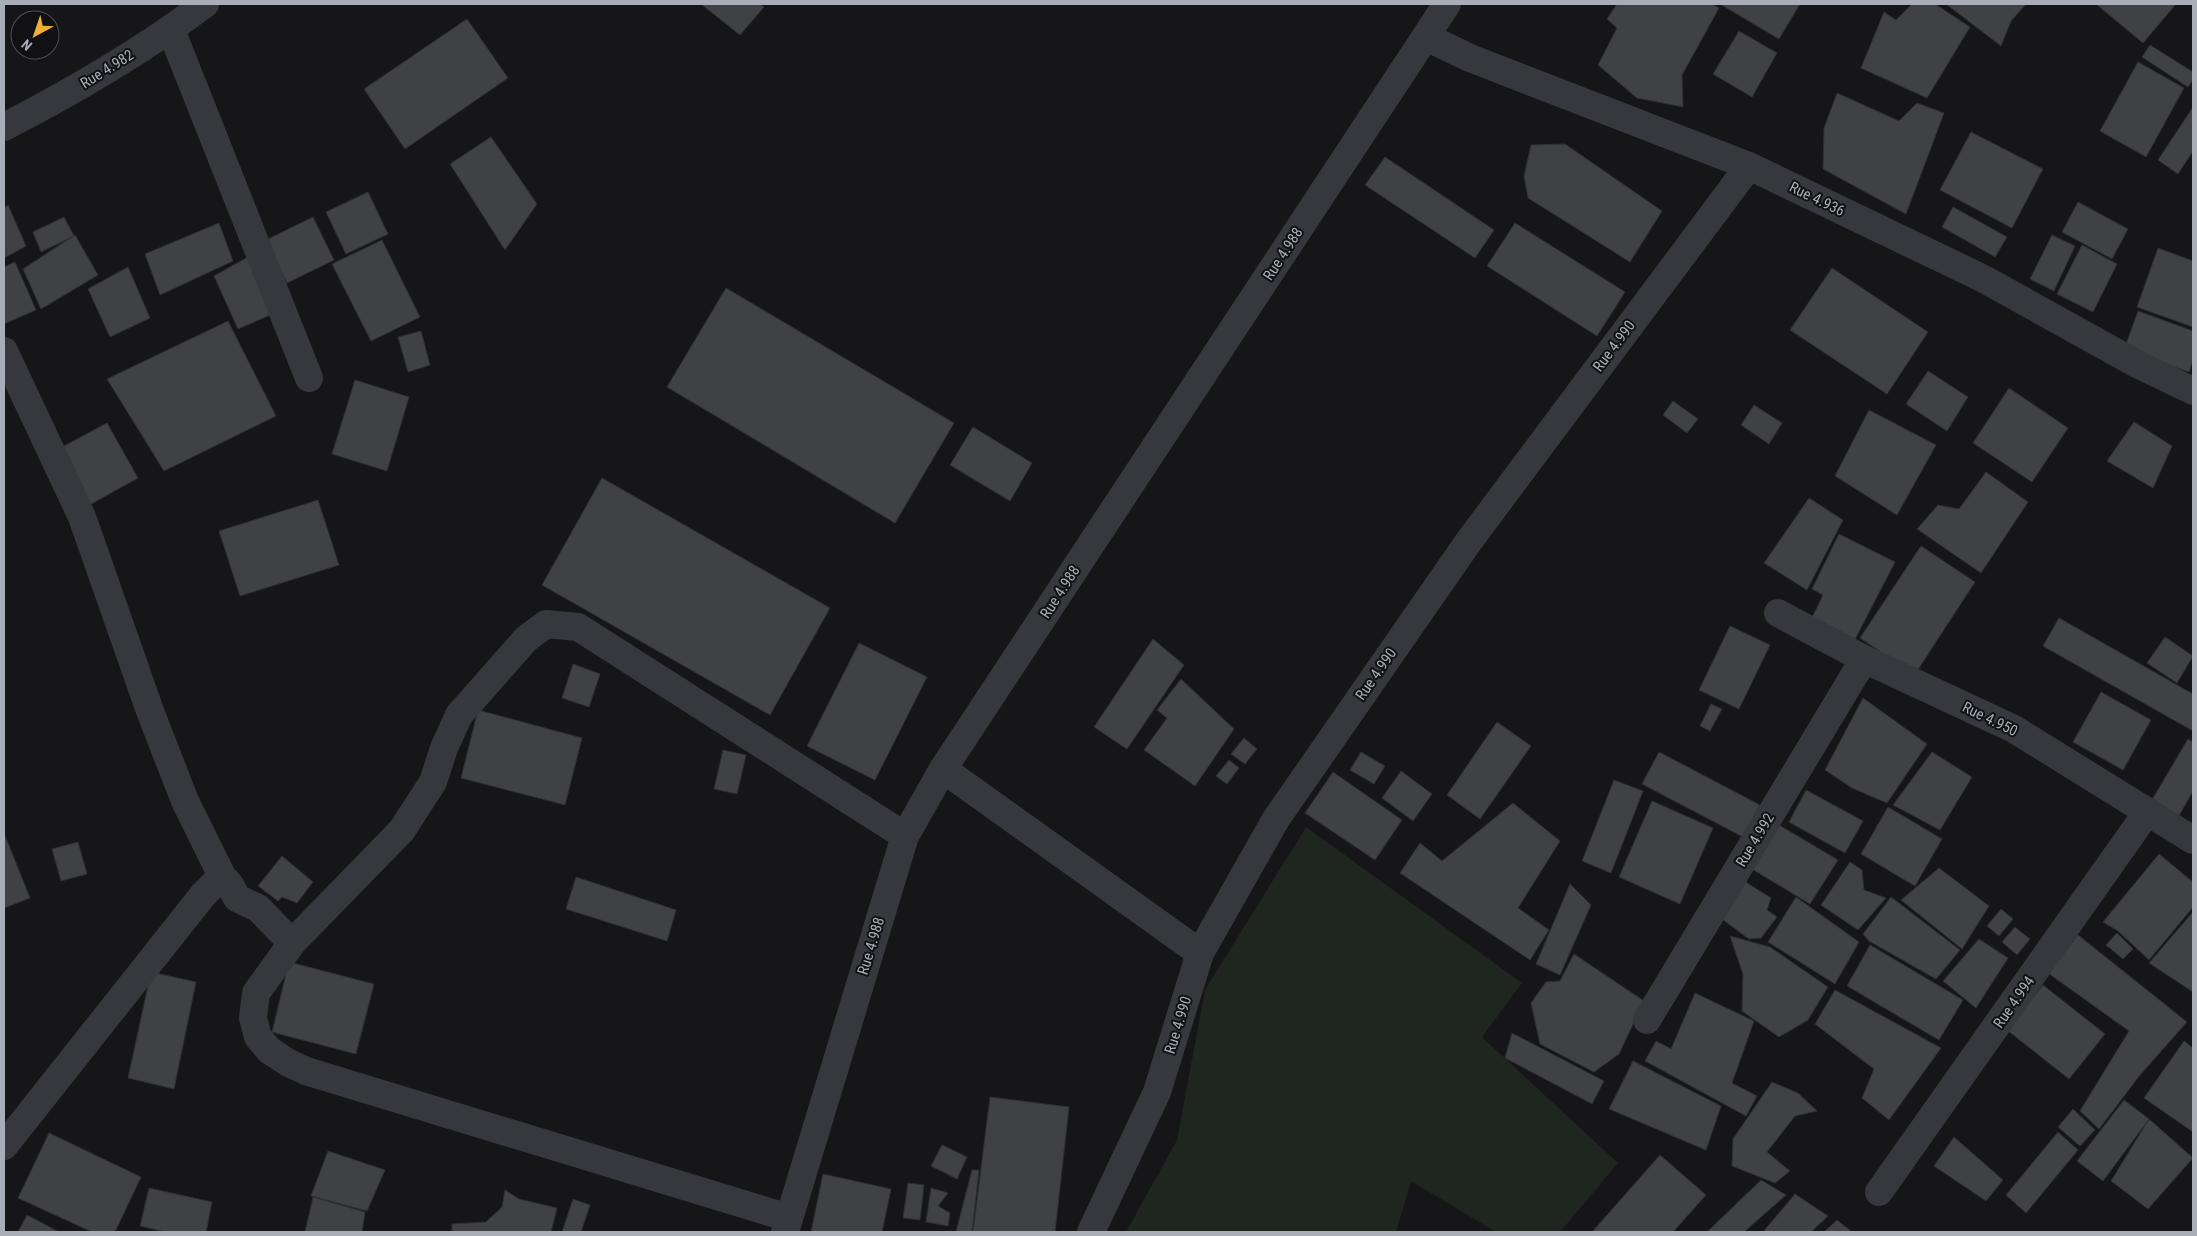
<svg xmlns="http://www.w3.org/2000/svg" width="2197" height="1236" viewBox="0 0 2197 1236" font-family="'Roboto Condensed',sans-serif">
<style>
.green{fill:#1e261f}
.building{fill:#404145;stroke:#303034}
.lines{fill:none;stroke-linecap:round;stroke-linejoin:round}
.minor{stroke:#37383d;stroke-width:28}
.labels{text-anchor:middle;stroke-width:4;stroke-linejoin:round;paint-order:stroke}
.street-label{font-size:15px;fill:#a8adb8;stroke:#111113}
</style>
<rect width="100%" height="100%" fill="#161618"/>
<path class="green" d="M1306,827L1522,983L1482,1037L1618,1163L1560,1232H1496L1411,1181L1396,1232H1126L1177,1140L1205,990Z"/>
<path class="building" d="M701,4H760L764,7L740,35Z
M1617,4H1712L1719,8L1682,75L1683,107L1637,98L1598,65L1617,28L1607,19Z
M1720,4H1800L1779,39Z
M1912,4H1935L1970,27L1927,98L1861,68L1884,12L1896,20Z
M1946,4H2026L2011,21L2001,46Z
M2096,4H2176L2143,43Z
M467,19L508,78L405,149L364,89Z
M1739,31L1777,53L1752,97L1713,74Z
M2150,45L2193,72V80L2188,87L2142,57Z
M2138,62L2184,88L2146,157L2100,131Z
M1837,93L1899,121L1917,103L1944,113L1906,214L1823,169L1824,128Z
M2193,107V151L2178,174L2158,160Z
M1971,132L2043,169L2012,228L1940,190Z
M491,137L537,204L505,250L450,164Z
M1565,144L1662,211L1630,262L1528,198L1524,176L1531,145Z
M1385,157L1494,230L1475,258L1365,185Z
M368,192L388,234L346,254L326,212Z
M2078,202L2128,229L2112,259L2062,232Z
M8,205L26,246L4,258V208Z
M1953,207L2007,237L1995,257L1942,227Z
M64,217L74,236L41,252L33,232Z
M313,217L334,260L287,283L266,240Z
M219,223L233,261L160,295L145,254Z
M1515,223L1625,292L1597,336L1487,266Z
M75,235L98,275L41,309L23,269Z
M2052,235L2075,246L2054,291L2030,279Z
M382,240L420,317L371,341L332,264Z
M2082,245L2117,264L2093,312L2057,294Z
M2158,248L2193,261V327L2137,307Z
M248,257L270,315L238,329L214,276Z
M15,262L36,310L4,324V267Z
M128,267L150,318L110,337L88,289Z
M1832,268L1928,332L1887,394L1790,330Z
M726,288L954,423L895,523L667,387Z
M2138,311L2193,331V359L2189,372L2124,350Z
M228,321L276,416L164,471L107,379Z
M421,331L430,365L408,372L398,337Z
M1928,371L1968,397L1947,431L1906,404Z
M355,380L409,397L387,471L332,454Z
M2009,388L2068,428L2032,482L1973,443Z
M1673,401L1698,419L1687,433L1663,415Z
M1754,405L1782,423L1769,444L1741,425Z
M1869,410L1936,445L1897,515L1835,476Z
M2134,422L2172,446L2153,488L2107,461Z
M107,423L138,478L84,508L53,452Z
M973,427L1032,463L1010,501L950,465Z
M1986,472L2028,502L1981,573L1917,529L1938,505L1959,509Z
M602,478L830,608L770,715L542,585Z
M1809,498L1843,520L1807,590L1764,563Z
M318,500L339,565L240,596L219,531Z
M1839,534L1895,562L1851,647L1809,624L1823,595L1812,589Z
M1921,546L1975,582L1915,674L1860,638Z
M2059,618L2193,694V731L2043,646Z
M1730,626L1770,645L1739,709L1699,690Z
M2165,637L2193,656L2177,683L2147,663Z
M1153,639L1184,665L1127,749L1094,727Z
M859,643L927,677L875,780L807,746Z
M573,664L600,674L589,707L562,698Z
M1181,679L1234,729L1195,786L1144,750L1167,718L1157,710Z
M2101,692L2151,720L2123,770L2073,742Z
M1863,698L1927,744L1887,803L1852,788L1825,770Z
M1711,704L1722,709L1710,731L1700,726Z
M478,710L582,738L565,805L461,778Z
M1497,722L1531,746L1480,819L1447,795Z
M1244,738L1257,749L1245,764L1231,754Z
M2188,739L2193,742V791L2176,821L2149,805Z
M723,750L746,755L737,794L714,789Z
M1361,752L1385,766L1374,784L1350,770Z
M1659,752L1760,805L1743,837L1642,784Z
M1932,752L1972,777L1940,830L1893,805Z
M1229,760L1239,768L1227,784L1216,776Z
M1401,771L1432,794L1413,821L1382,798Z
M1333,772L1402,820L1375,860L1305,813Z
M1614,780L1643,791L1611,873L1582,861Z
M1806,790L1863,821L1845,853L1789,822Z
M1652,801L1713,828L1680,904L1619,877Z
M1513,803L1560,841L1518,908L1549,930L1530,960L1400,873L1420,843L1442,861Z
M1888,807L1942,839L1915,886L1861,854Z
M1774,822L1838,860L1810,904L1747,866Z
M4,833L30,898L4,908Z
M78,842L87,874L61,881L52,849Z
M2159,854L2193,882V907L2149,960L2118,931L2103,922Z
M282,856L313,882L297,903L282,897L278,901L258,886Z
M1850,862L1862,870L1864,890L1886,898L1858,930L1821,905Z
M1939,868L1989,906L1962,949L1901,900Z
M576,877L676,910L667,941L566,909Z
M1744,881L1771,898L1767,910L1777,917L1761,938L1749,939L1718,916Z
M1570,884L1591,905L1560,975L1536,964Z
M1796,897L1859,942L1835,984L1768,942Z
M1891,897L1960,950L1936,979L1869,941L1863,934Z
M2001,909L2013,919L1999,936L1987,926Z
M2193,912V992L2149,963Z
M2015,927L2030,939L2017,955L2002,942Z
M2117,933L2133,949L2123,959L2106,945Z
M2078,935L2187,1022L2140,1075L2099,1129L2080,1111L2129,1031L2048,973Z
M1730,936L1770,947L1828,987L1808,1020L1779,1037L1742,1011L1743,974Z
M1979,939L2008,958L1976,1008L1943,981Z
M1870,945L1963,1000L1939,1040L1847,986Z
M1574,954L1644,1001L1619,1054L1594,1072L1540,1044L1531,1003L1546,982L1560,981Z
M289,962L374,984L356,1054L272,1032Z
M151,972L196,982L174,1089L128,1078Z
M2043,985L2105,1034L2069,1079L2007,1030Z
M1835,990L1941,1048L1889,1120L1862,1098L1874,1069L1815,1024Z
M1695,993L1754,1021L1732,1083L1757,1096L1746,1116L1645,1061L1656,1041L1671,1049Z
M1512,1033L1604,1081L1592,1104L1505,1058Z
M2184,1041L2193,1048V1132L2144,1098Z
M1633,1061L1721,1106L1706,1150L1609,1109Z
M1772,1082L1798,1093L1817,1111L1795,1116L1767,1152L1790,1171L1775,1183L1732,1166L1733,1139Z
M990,1097L1069,1107L1055,1232H973Z
M2124,1100L2149,1119L2103,1181L2077,1161Z
M2073,1109L2095,1130L2080,1146L2058,1127Z
M2149,1119L2193,1158L2148,1209L2111,1181Z
M2058,1132L2078,1150L2026,1213L2006,1195Z
M49,1133L141,1177L115,1232H92L18,1198Z
M1954,1137L2003,1180L1986,1201L1934,1166Z
M942,1145L967,1157L957,1179L931,1166Z
M328,1151L385,1170L367,1211L311,1196Z
M1660,1155L1706,1195L1673,1232H1592Z
M972,1170H979L972,1232H956Z
M823,1174L891,1189L882,1232H811Z
M1761,1180L1786,1195L1744,1232H1707Z
M908,1183L924,1185L920,1220L903,1218Z
M149,1188L212,1202L206,1232H166L140,1226Z
M931,1188L948,1193L938,1206L950,1213L948,1226L926,1222Z
M505,1190L519,1199L557,1208L551,1232H452V1224L486,1222L502,1207Z
M1795,1194L1828,1216L1811,1232H1763Z
M313,1197L365,1212L362,1232H305Z
M573,1199L590,1205L581,1232H562Z
M27,1215L59,1232H18Z
M1837,1220L1852,1232H1824Z"/>
<g class="lines">
<path class="minor" d="M171,30L309,378
M1426,37L1470,58L1749,166L1984,279L2137,364L2193,391
M4,127C74,91 142,51 205,4
M4,351L82,517L150,711L185,801L222,876L230,885L237,898L258,908L292,943
M1778,613L1864,659L2014,729L2193,840
M943,769L1200,953
M1647,1020L1864,659
M4,1146L203,895L222,876
M1879,1192L2148,811
M789,1218L306,1071L287,1062L269,1050L258,1037L253,1018L256,993L292,943L402,830L433,782L444,748L459,715L526,639L546,624L578,627L905,836
M785,1232L905,836L943,769L1447,4
M1091,1232L1157,1092L1200,953L1276,819L1469,541L1749,166"/>
</g>
<g class="labels">
<g class="street-label">
<text transform="translate(107 69) rotate(-32)" y="5">Rue 4.982</text>
<text transform="translate(1817 199) rotate(26)" y="5">Rue 4.936</text>
<text transform="translate(1283 254) rotate(-57)" y="5">Rue 4.988</text>
<text transform="translate(1614 346) rotate(-53)" y="5">Rue 4.990</text>
<text transform="translate(1060 592) rotate(-57)" y="5">Rue 4.988</text>
<text transform="translate(1376 674) rotate(-55)" y="5">Rue 4.990</text>
<text transform="translate(1990 719) rotate(26)" y="5">Rue 4.950</text>
<text transform="translate(1755 840) rotate(-59)" y="5">Rue 4.992</text>
<text transform="translate(871 946) rotate(-73)" y="5">Rue 4.988</text>
<text transform="translate(2014 1002) rotate(-55)" y="5">Rue 4.994</text>
<text transform="translate(1178 1025) rotate(-73)" y="5">Rue 4.990</text>
</g>
</g>
<rect width="2197" height="1236" fill="none" stroke="#a8adb8" stroke-width="10"/>
<g transform="translate(35 35) rotate(220)"><circle r="24" fill="#111113" stroke="#4d4f55"/>
<path d="M0-4L9 19L0 12L-9 19Z" fill="#f2b134"/>
<text y="-8" font-size="14" font-weight="bold" text-anchor="middle" fill="#a8adb8">N</text>
</g>
</svg>
